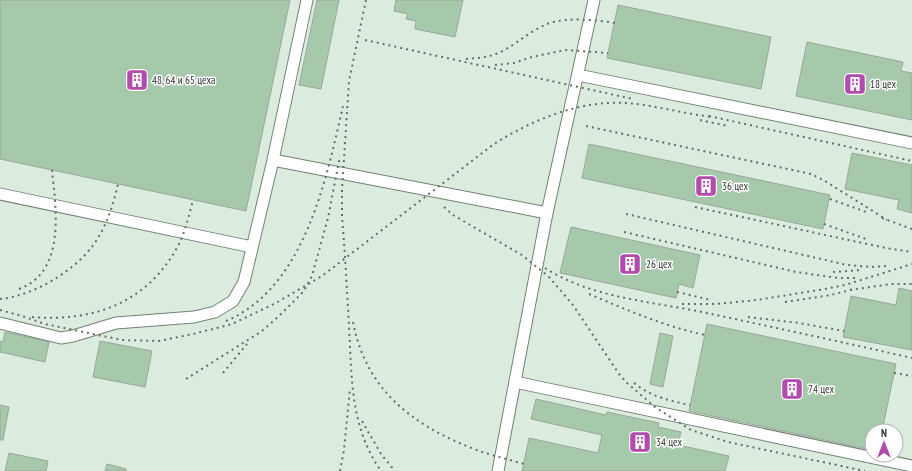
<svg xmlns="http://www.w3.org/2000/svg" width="912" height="471" viewBox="0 0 912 471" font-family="'PT Sans Narrow',sans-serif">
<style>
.building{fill:#a6c8ab;stroke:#99a89b}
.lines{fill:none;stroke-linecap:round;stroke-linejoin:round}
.minor-casing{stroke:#738275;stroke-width:13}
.minor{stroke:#fff;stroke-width:11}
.rail{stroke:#656f67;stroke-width:2;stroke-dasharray:2 4;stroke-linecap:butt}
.labels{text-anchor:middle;stroke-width:3;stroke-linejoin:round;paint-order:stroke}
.poi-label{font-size:11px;fill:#303631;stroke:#fff;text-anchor:start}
</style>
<rect width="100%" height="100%" fill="#dbebdd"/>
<path class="building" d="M0,0H290L246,211L0,159Z
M317,0H339L321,89L299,85Z
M396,0H463L455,37L415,29L416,21L406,19L408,14L394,11Z
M618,5L771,37L761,89L607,58Z
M807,42L903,62L901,71L912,73V120L796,96Z
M589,144L830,195L823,229L582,178Z
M852,153L912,165V213L897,209L899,200L845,189Z
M571,227L700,255L693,288L679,284L676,298L560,273Z
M899,288L912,291V350L843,337L851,296L896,305Z
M707,324L896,364L882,431H872V450L689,411Z
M5,332L49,342L45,362L0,352V341L3,342Z
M660,333L673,336L663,387L650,384Z
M100,341L152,351L145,387L93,377Z
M536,399L606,415L607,412L659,423L658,427L681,432L678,445L729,456L725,471H522L529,438L598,453L602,435L531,419Z
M0,405L9,407L3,440H0Z
M9,453L48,461L46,471H5Z
M107,464L126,469V471H105Z"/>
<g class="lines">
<g class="minor-casing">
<path id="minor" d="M578,75L912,143
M273,160L547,213
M0,194L252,247
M0,323L61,338L73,336L116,323L194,317L215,312L233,301L244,282L273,160L307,0
M515,382L912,466
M498,471L547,213L594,0"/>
</g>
<use href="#minor" class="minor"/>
<path class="rail" d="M366,0L349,81L342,190V216C345,253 347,290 349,327C352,378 350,427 381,471
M365,40L633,99
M466,59C475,58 484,58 493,55C514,48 529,30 550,23C568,17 596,20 615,23
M495,65L514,63L532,57L565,50L608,53
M709,116L912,161
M700,120L728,126
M586,126L811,174L825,181L887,220
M830,199L869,213
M444,207L453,215L522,255L549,277L573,305L619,374L627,383L655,407L691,430L728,442L865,471
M695,207L886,248L912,252
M626,214L847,265L871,267L886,266
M882,218L912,229
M824,224L866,239
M624,232L796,272L838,278H858
M545,268C592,298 649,301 702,312C772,327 842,342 912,358
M833,272L861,270
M19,289C66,272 56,209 52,170
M850,290L891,284H912
M677,292L711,300
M589,294C627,310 664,326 705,335
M0,299C33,296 75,271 94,244C107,225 113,206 118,184
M785,302L831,295L854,289
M682,304H716L757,300L825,289L845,285L912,264
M0,310L22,316L45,324L122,340L159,341L193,334L232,324L276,303L322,276L494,144C532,120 580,100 626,103C655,105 684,114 713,117
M32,317C94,322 147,303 178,246C185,232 189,216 193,200
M748,317L799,323L844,331
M226,321C304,288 326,181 343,106
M353,322C366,390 412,425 474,449C490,455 507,459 524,464
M223,373L247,344
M894,373L912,376
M186,379L262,331L278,317L303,292L312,276L328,218L340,156
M634,383C650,396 670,401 690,405
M362,421L381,454L395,471
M340,471L344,450L350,389"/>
</g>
<defs>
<g id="building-square" transform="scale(1.15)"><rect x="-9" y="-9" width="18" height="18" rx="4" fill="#b34bae" stroke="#fff"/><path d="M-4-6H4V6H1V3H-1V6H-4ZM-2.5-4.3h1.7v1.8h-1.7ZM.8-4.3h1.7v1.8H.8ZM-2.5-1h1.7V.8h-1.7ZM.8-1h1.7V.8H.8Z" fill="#fff"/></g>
</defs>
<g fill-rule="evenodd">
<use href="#building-square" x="137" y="80"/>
<use href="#building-square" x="855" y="84"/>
<use href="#building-square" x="706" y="186"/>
<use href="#building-square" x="630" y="264"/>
<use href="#building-square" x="792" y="389"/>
<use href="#building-square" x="640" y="442"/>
</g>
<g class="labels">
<g class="poi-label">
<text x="152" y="84">48, 64 и 65 цеха</text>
<text x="870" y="88">18 цех</text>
<text x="722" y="190">36 цех</text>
<text x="646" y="268">26 цех</text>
<text x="808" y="393">74 цех</text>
<text x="656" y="446">34 цех</text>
</g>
</g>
<g transform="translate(884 443)"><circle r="19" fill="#ffffff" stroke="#acafad"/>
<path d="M0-3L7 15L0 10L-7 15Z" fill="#b34bae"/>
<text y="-6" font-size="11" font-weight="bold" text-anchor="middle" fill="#303631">N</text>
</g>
</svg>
